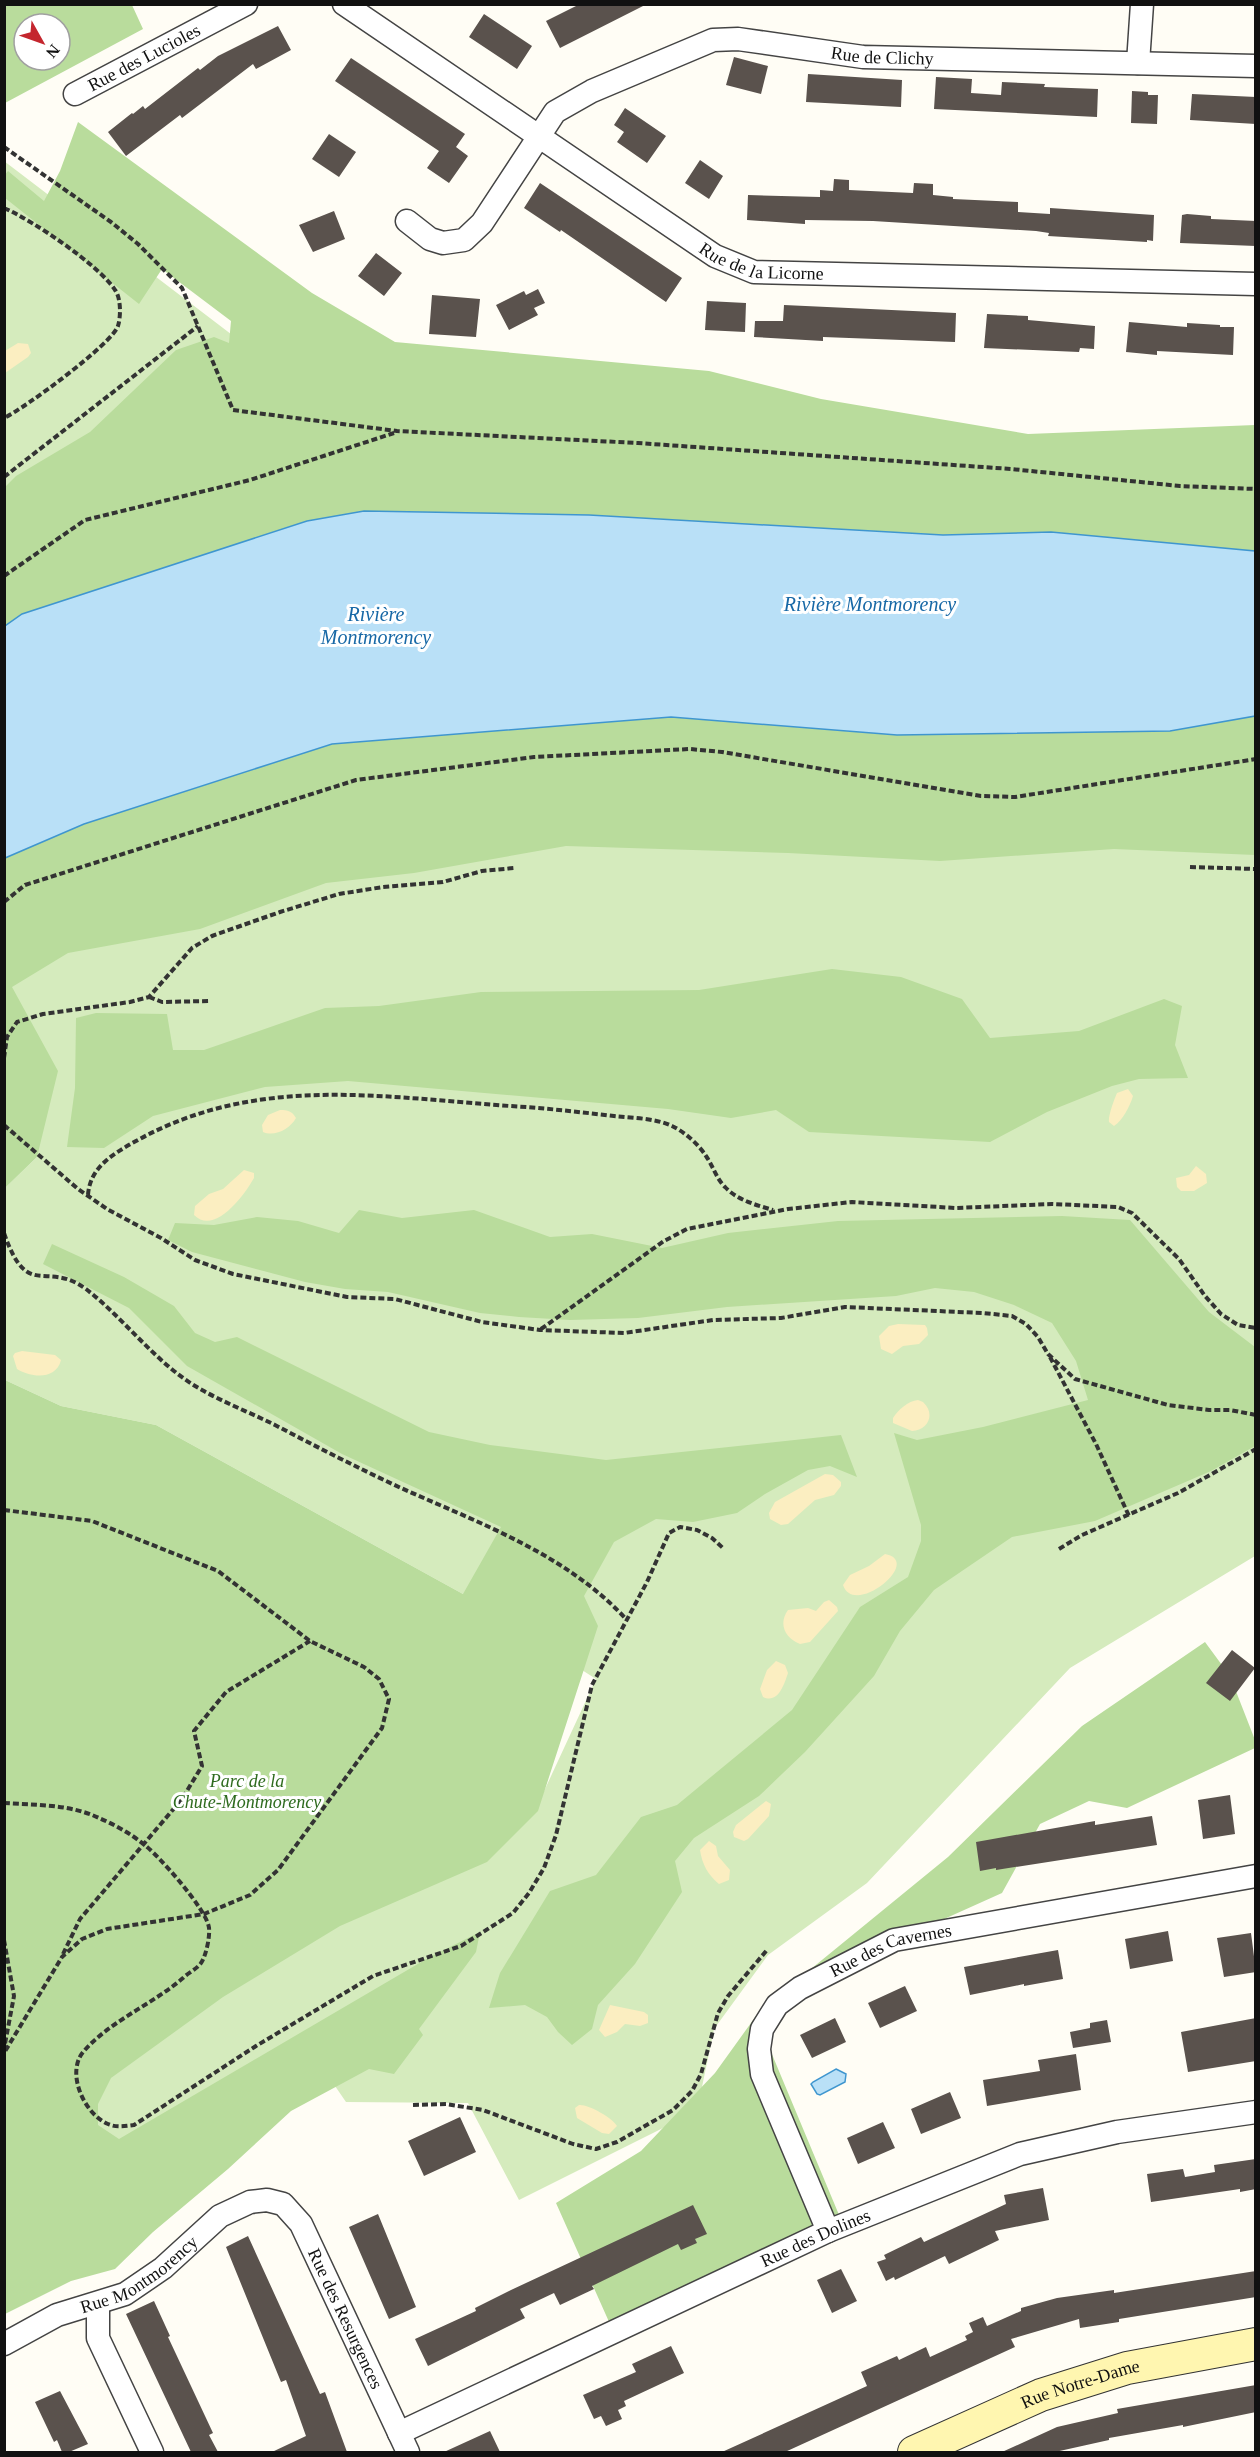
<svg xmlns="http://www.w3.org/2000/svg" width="1260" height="2457" viewBox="0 0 1260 2457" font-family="Georgia,serif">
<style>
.green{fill:#d5ebbd}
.forest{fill:#b9dc9c;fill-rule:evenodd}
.sand{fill:#fbeec1}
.water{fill:#b9e0f7;stroke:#3f96cf;stroke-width:1.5}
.building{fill:#5a524d}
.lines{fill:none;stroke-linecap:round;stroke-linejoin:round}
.street-casing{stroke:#444;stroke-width:25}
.secondary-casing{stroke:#333;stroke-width:34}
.path{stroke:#333;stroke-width:4;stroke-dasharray:6 3;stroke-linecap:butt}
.street{stroke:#fff;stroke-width:22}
.secondary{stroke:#fff6b0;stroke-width:32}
.labels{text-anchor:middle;stroke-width:6;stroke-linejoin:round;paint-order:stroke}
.street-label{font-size:18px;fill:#111;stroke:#fff}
.park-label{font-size:18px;font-style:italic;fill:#2f6b1f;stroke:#fff}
.water-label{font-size:20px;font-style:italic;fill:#1768a6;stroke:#fff}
</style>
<rect width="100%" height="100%" fill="#fffdf5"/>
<path class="green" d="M4,161L244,344L4,630Z
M1255,716V1556L1070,1668L867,1883L768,1955L714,2029L697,2111L519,2200L468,2103L346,2102L324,2070L72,2261L4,1398L539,1802L596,1679L463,1594L156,1425L61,1406L5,1380V1188L37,1157L5,974V858L1169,731Z"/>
<path class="forest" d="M5,4L132,5L143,29L5,103ZM24,24H60V60H24Z
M78,122L312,293L395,342L709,371L821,399L1028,434L1255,425V551L1051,532L943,535L589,515L364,511L307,521L22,614L5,627V487L16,476L90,432L176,350L214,337L229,343L231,321L162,269L139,304L5,198L4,176L8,171L44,201L60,171Z
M1255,716V855L1114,849L940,861L788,853L566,846L414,873L326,883L200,929L68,953L12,987L58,1071L37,1157L5,1188V858L84,824L332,744L671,717L897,735L1169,731Z
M832,969L901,977L962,999L990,1038L1079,1031L1164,999L1182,1006L1175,1045L1188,1078L1139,1079L1112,1086L1047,1112L990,1142L809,1132L776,1110L731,1118L668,1109L348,1081L265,1087L153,1116L104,1148L67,1147L75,1088L76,1018L96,1013L167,1014L173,1050H204L325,1008L379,1006L481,992L699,990Z
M359,1210L402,1218L474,1210L550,1237L592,1234L662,1248L728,1233L838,1221L1062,1216L1130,1220L1209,1312L1255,1347V1446L1211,1471L1095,1521L1012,1537L934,1590L900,1631L874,1676L805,1752L759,1796L694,1838L675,1861L682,1892L635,1964L598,2005L592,2029L572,2045L558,2032L547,2017L525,2005L489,2008L500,1973L550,1891L596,1875L641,1817L677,1805L792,1710L860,1607L908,1577L921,1541V1525L894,1433L917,1440L983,1427L1088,1400L1076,1361L1052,1323L1014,1305L974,1292L935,1288L896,1296L727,1307L638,1318L570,1320L519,1317L480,1313L388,1292L345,1289L305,1282L192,1252L168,1240L175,1223L214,1225L257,1217L298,1221L339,1233Z
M52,1244L124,1277L174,1306L195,1333L215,1342L237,1337L429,1432L490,1445L606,1460L841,1435L857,1477L830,1466L808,1470L765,1494L737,1513L693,1522L656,1519L614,1542L584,1596L598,1626L538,1811L487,1862L340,1926L223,1997L111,2078L98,2104V2125L119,2139L428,1958L480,1932L476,1952L419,2029L423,2035L394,2074L369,2069L291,2111L228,2169L153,2232L115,2269L71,2281L5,2314V1380L61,1406L156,1425L463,1594L501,1527L342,1454L187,1366L129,1308L43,1264Z
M1205,1642L1230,1676L1255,1740V1748L1127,1808L1089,1801L1040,1824L1002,1893L784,1991L948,1857L1082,1726Z
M756,2016L847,2234L618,2342L556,2203L641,2151L715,2073Z"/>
<path class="sand" d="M18,343L28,344L31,353L28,357L5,373V351Z
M1128,1089L1133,1096C1130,1106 1123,1120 1114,1126L1109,1122C1108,1116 1114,1100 1117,1093Z
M280,1110C288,1110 292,1111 296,1118C290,1129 275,1137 263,1132L262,1125L268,1115Z
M1196,1166L1206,1174L1207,1183L1194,1191H1181L1177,1187L1176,1178L1189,1175Z
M244,1170L254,1173V1178C245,1194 215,1236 194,1215L195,1206L209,1194L223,1189Z
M898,1324L925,1325L927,1328L928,1335L919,1344L903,1346L892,1354L881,1349L879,1336L889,1326Z
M22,1351L55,1355L61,1360C56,1380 32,1378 17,1369L13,1356L15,1353Z
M918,1400L923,1402C936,1414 928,1430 912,1431L893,1423V1418C898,1410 908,1401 918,1400Z
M825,1474L833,1475L841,1482V1486L834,1495L815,1500L788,1524L781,1525L770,1519L769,1513L775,1502Z
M885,1554C924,1561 854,1618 843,1585L850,1575L869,1566Z
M829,1600L837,1607L838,1611L810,1642L800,1644C785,1638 778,1624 788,1610L808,1608L816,1611L824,1602Z
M776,1661L785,1665L788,1673C784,1685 778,1704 763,1697L760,1689L767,1670Z
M766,1801L771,1804L769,1816L748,1839L744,1841L734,1837L733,1832L736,1825Z
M709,1841L716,1846L718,1856L730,1870L729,1880L719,1884C708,1875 702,1864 700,1850Z
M610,2005L644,2012L648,2015V2023L640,2026L625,2024L617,2032L605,2037L599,2030Z
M579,2105C588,2104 613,2118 617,2126L609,2134L602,2133L577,2118L575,2108Z"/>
<path class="water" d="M364,511L589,515L943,535L1051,532L1255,551V716L1170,731L897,735L671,717L332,744L84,824L5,858V626L22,614L307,521Z
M836,2069L846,2074L845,2082L820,2095L817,2094L811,2084L813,2082Z"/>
<path class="building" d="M580,4H647L560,48L546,21Z
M484,14L532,46L517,69L469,37Z
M278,26L291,50L256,69L253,64L182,118L180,115L126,156L108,132L132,113L133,114L143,106L145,109L198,68L200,70L218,56Z
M734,57L768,66L761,94L726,85Z
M351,58L465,134L456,147L468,156L449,183L427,168L439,151L335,81Z
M808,74L902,80L901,107L806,102Z
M936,77L972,79L971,93L1001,95L1002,82L1045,84L1044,87L1098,89L1097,117L934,109Z
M1132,91L1148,92V95H1158L1157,124L1131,123Z
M1192,94L1256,97V124L1190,120Z
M625,108L666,136L647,163L617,142L624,132L614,125Z
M329,134L356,152L339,177L312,159Z
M700,160L723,176L709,199L685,183Z
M834,179L849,180V190L913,193L914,183L933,184V195L953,197V199L1018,202V212L1050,214V208L1154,215L1153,241L1147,240V242L1048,236L1049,233L1036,231L873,221L805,220V224L747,220L748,195L820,197V190L833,191Z
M540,183L682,278L666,302L561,230L560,232L524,208Z
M334,211L345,239L313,252L299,225Z
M1187,214L1211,216V219L1256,221V246L1180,243L1182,215Z
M376,253L402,273L384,296L358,276Z
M538,289L545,303L534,308L538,315L509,330L496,305L524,291L526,295Z
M432,295L480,299L476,337L429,334Z
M707,301L746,303L745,332L705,330Z
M784,305L956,313L955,342L823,337V341L754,337L755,321H783Z
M987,314L1028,316V320L1095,326L1094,349L1080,348L1079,352L984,348Z
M1129,322L1187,327V323L1220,325V327H1234L1233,355L1157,351V355L1126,352Z
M1232,1650L1255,1668L1230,1701L1206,1683Z
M1230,1795L1235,1834L1203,1839L1198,1800Z
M1152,1816L1157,1845L996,1870V1868L980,1871L976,1842L1095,1821V1825Z
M1168,1931L1173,1961L1130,1969L1125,1939Z
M1251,1933L1256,1972L1224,1977L1217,1938Z
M1058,1950L1063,1979L1024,1986V1984L970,1995L964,1967Z
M905,1986L917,2011L880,2028L868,2003Z
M835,2018L846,2042L812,2058L800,2035Z
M1256,2018V2061L1188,2072L1181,2032Z
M1107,2020L1111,2042L1073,2048L1070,2032L1090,2028V2023Z
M1076,2054L1081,2090L987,2106L983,2080L1040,2071L1038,2060Z
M950,2092L961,2118L921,2134L911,2109Z
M460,2117L476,2152L424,2176L408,2141Z
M883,2122L895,2148L858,2164L847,2138Z
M1256,2159V2189L1240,2192V2189L1151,2202L1147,2174L1183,2169L1185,2177L1215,2172L1214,2165Z
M1043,2188L1049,2220L995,2231L999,2240L949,2264L945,2256L895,2280L894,2277L886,2281L877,2262L886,2259L884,2255L921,2237L924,2242L1006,2204L1004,2195Z
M693,2205L707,2234L695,2239L697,2243L681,2250L678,2244L592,2286L594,2289L560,2305L554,2293L520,2309L525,2318L428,2366L415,2339L476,2311L475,2308L511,2290Z
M378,2214L416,2307L389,2319L349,2227Z
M248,2236L320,2394L325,2392L347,2452H272L306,2436L286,2380L281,2382L226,2247Z
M841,2269L857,2301L832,2313L817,2280Z
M1256,2271V2297L1119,2319V2322L1080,2328L1079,2319L1011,2339L1015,2347L785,2452H722L867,2386L861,2372L897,2356L899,2360L926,2347L930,2357L967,2340L965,2336L973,2332L969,2323L983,2317L987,2326L1021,2311V2308L1057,2298L1114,2290V2293Z
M154,2301L170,2336L168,2337L213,2433L209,2435L218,2452H191L126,2314Z
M671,2346L684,2373L624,2401L626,2406L618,2410L622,2419L606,2426L601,2416L594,2419L583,2395L636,2372L632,2364Z
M1256,2385V2412L1183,2427V2425L1109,2438V2440L1055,2452H1002L1057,2427L1118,2413L1117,2409Z
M60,2391L88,2444L69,2452H62L57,2440L54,2442L35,2402Z
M490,2431L500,2452H444Z"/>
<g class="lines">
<g class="street-casing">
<g id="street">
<path id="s1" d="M344,4L715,256L754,272L1256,284"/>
<path d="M1138,63L1142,4"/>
<path id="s2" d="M75,94L246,4"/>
<path id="s3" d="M407,221L430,239L443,243L464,240L482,223L555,112L592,91L713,40L738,39L863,57L1256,66"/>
<path id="s4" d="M828,2231L762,2074L759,2049L762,2029L777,2005L800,1988L894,1940L1256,1876"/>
<path d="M98,2304V2338L152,2452"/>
<path id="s5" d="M4,2344L57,2315L125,2294L163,2268L220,2216L250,2202L267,2200L283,2204L301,2224L408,2452"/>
<path id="s6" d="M399,2433L828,2231L1020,2154L1117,2132L1256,2112"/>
</g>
</g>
<g class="secondary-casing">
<g id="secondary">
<path id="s7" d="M914,2452L1041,2395L1127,2368L1256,2344"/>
</g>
</g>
<path class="path" d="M4,147L111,222L138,244L182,288L233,410L397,431L638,443L1011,469L1180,486L1256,489
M4,208C32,220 99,265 115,290C121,298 121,316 118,326C112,344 25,408 4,418
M4,477L198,326
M4,576L85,520L250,480L394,433
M1190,867L1256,869
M4,902L25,885L356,780L534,757L690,749L722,752L981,796L1015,797L1256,759
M149,997L162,1002L210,1001
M4,1058L7,1037L17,1022L43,1014L130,1002L149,997L192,948L212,936L280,912L339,894L383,887L443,882L482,871L514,868
M4,1125L78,1189L107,1209L161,1238L195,1260L233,1274L347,1297L395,1299L482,1322L540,1330L624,1333L713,1320L781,1318L845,1307L983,1313L1012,1316L1026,1324L1038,1337L1048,1354L1075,1379L1168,1405L1209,1410H1230L1256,1415
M88,1195C90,1167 113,1154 136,1141C256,1074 381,1097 510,1106C545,1108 579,1112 614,1116C633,1118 655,1118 672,1126C685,1132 699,1145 706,1156C713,1166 716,1178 725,1187C737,1200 756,1205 773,1210
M4,1233C28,1302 45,1259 86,1289C126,1320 158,1366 202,1390C225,1403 251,1413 275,1425C317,1447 358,1468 401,1488C479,1523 566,1554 626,1619
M541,1329L664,1241L687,1229L788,1209L852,1202L956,1208L1052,1204L1118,1207L1132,1213L1179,1259L1205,1296L1221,1314L1238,1325L1256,1328
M1050,1357L1096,1444L1129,1516
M4,1510L92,1521L218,1571L310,1641L364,1667L379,1679L389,1699L382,1728L278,1870L250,1895L204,1914L107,1929L82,1939L62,1957L4,2053
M1059,1549L1082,1535L1178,1493L1256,1449
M4,1803C35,1805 70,1804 99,1818C113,1824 130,1833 142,1843C157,1853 208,1911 209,1928C210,1937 206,1956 201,1963C197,1969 188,1973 183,1978C153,2004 110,2021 84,2051C65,2072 84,2114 108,2124C117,2128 125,2126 134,2125L256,2046L373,1976L461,1946L513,1913L529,1893L544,1868L556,1835L592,1685L647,1582L669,1533L680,1527L697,1530L712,1538L724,1549
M4,1940L14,1996L4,2049
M63,1954L80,1919L182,1799L202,1766L194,1731L226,1692L310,1641
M413,2105L446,2104L483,2110L573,2144L596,2149L617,2142L673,2110L692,2091L701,2074L718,2013L728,1996L767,1950"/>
<use href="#street" class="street"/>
<use href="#secondary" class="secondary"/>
</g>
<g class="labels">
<g class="street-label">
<text dy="6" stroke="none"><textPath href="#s3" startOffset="566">Rue de Clichy</textPath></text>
<text dy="6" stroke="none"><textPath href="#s2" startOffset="78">Rue des Lucioles</textPath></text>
<text dy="6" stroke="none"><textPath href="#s1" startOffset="496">Rue de la Licorne</textPath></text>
<text dy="6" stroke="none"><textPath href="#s4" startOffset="372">Rue des Cavernes</textPath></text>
<text dy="6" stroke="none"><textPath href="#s6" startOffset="460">Rue des Dolines</textPath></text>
<text dy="6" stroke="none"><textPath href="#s5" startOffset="153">Rue Montmorency</textPath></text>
<text dy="6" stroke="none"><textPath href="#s5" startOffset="453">Rue des Resurgences</textPath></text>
<text dy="6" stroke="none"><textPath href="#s7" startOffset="180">Rue Notre-Dame</textPath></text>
</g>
<g class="park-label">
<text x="247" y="1787">Parc de la<tspan x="247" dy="21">Chute-Montmorency</tspan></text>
</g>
<g class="water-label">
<text x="870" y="611">Rivière Montmorency</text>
<text x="376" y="621">Rivière<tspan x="376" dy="23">Montmorency</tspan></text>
</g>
</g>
<rect width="1260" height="2457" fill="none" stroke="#111111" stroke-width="12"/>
<g transform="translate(42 42) rotate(130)"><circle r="28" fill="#ffffff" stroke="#a0a0a0" stroke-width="1.5"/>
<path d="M0-4.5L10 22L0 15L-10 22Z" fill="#c4262e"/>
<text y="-9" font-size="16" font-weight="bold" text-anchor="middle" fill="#111111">N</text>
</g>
</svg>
